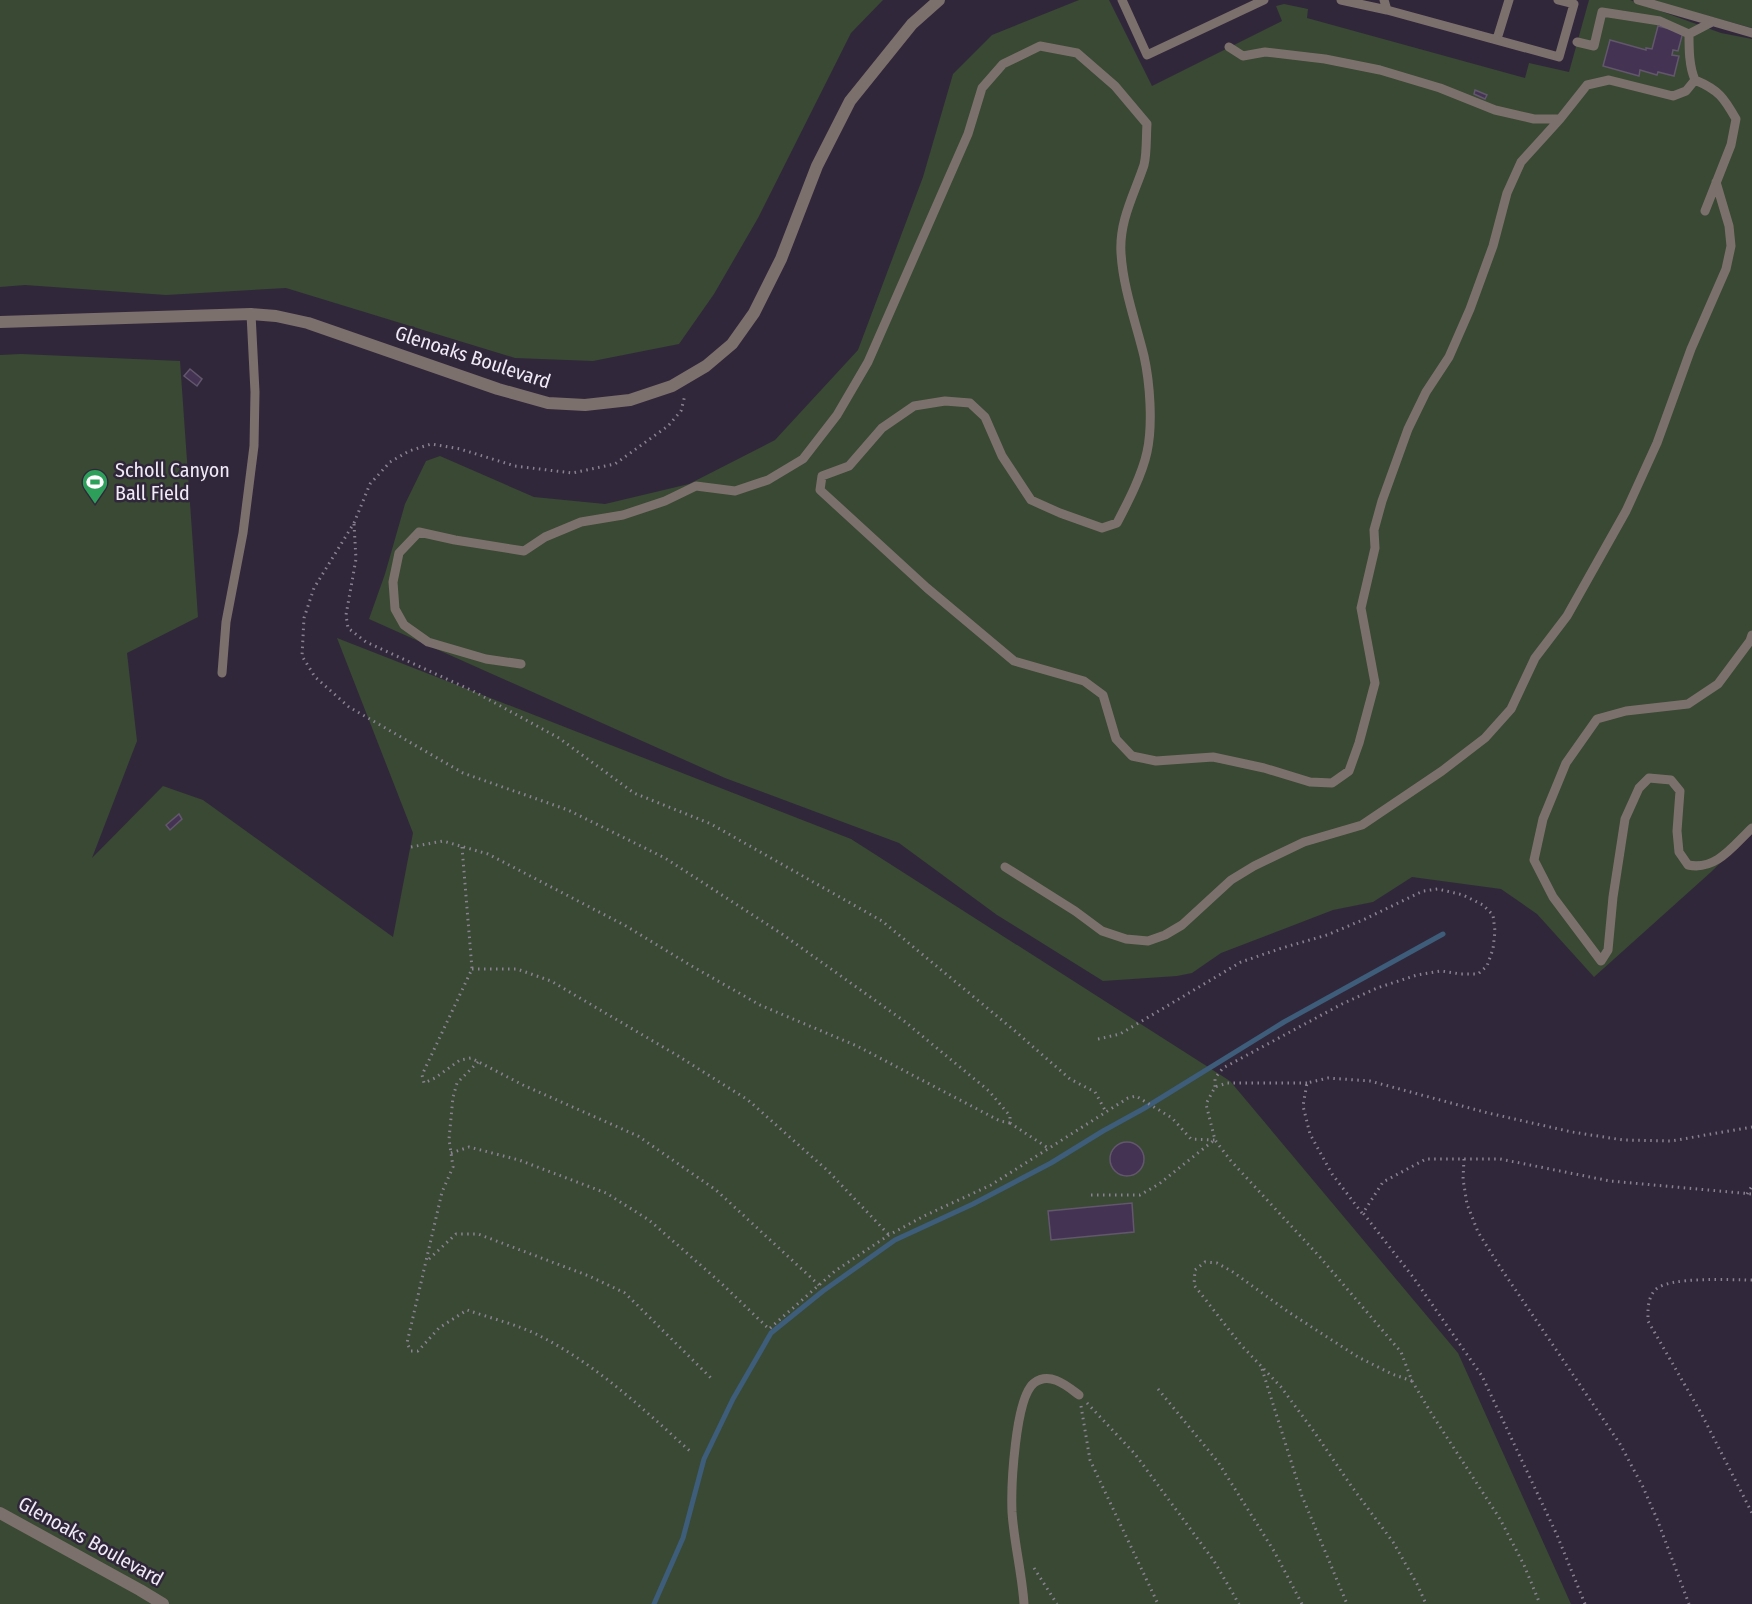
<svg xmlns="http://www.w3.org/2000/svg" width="1752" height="1604" viewBox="0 0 1752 1604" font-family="'Fira Sans Condensed',sans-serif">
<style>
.green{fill:#394933}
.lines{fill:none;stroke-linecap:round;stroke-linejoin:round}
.stream{stroke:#3d5d7a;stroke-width:5}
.building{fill:#453354;stroke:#62576c;stroke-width:1.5}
.path{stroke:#8a8292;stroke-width:3;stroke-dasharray:1.5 4.5;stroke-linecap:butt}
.service{stroke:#7c706d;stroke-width:9}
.tertiary{stroke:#7c706d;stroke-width:12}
.labels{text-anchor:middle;stroke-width:5;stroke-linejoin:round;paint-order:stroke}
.street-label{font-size:20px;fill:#f0e9f6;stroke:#31273a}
.poi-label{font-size:20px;fill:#f0e9f6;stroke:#31273a;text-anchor:start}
</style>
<rect width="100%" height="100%" fill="#31273a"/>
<path class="green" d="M0,0H883L851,33L758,218L714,294L679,344L593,361L515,358L286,288L166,295L25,285L0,287Z
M1079,0H1109L1152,86L1282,21L1276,6L1284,4L1308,9L1307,18L1525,78L1529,63L1569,72L1589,0H1630L1721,33L1752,39V832L1711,872L1594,977L1537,914L1501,889L1412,877L1373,902L1333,910L1221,953L1192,973L1177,976L1103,981L997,915L899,843L725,778L369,619L385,574L405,504L426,461L440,456L534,497L605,504L689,484L775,440L858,350L923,177L953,74L992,35Z
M1650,0H1752V28Z
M21,354L180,361L198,617L127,653L137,741L92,858L163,786L203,800L393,937L413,833L337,638L851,839L1230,1081L1458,1353L1571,1604H0V355Z"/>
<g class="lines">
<path class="stream" d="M654,1604L683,1538L704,1459L733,1399L771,1333L823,1291L895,1240L973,1204L1051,1163L1103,1131L1143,1109L1284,1022L1443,934"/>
</g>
<path class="building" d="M1658,26L1683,32L1678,51L1673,50L1672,55L1679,56L1674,76L1658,72L1657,75L1640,70L1639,76L1603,66L1610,40L1646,50V48L1652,49Z
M1475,90L1487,95L1485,99L1474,94Z
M190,369L202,379L197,386L184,376Z
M179,814L182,819L170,830L166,825Z
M1110 1159a17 17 0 1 1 34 0a17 17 0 1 1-34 0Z
M1132,1203L1134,1232L1051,1240L1048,1211Z"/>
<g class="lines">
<path class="path" d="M354,524L356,559L346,615L348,628L366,642L473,691L559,738L634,793L711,824L882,921L1015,1031L1070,1079L1095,1092L1106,1112
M411,847L443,841L488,854L626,926L690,965L760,1005L857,1046L1000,1121L1010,1123V1116L989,1091L904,1021L782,934L665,858L568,810L463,773L349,707L315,677L302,656L304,618L314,588L354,523L370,484L390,462L409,451L431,444L460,449L515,466L572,473L615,464L668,426L681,411L685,395
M462,847L472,969L422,1075L424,1083L435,1078L460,1060L471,1058L523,1085L638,1136L716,1190L819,1285
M472,969H517L551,981L675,1054L748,1100L828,1171L889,1235
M1098,1039L1120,1034L1241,962L1282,948L1327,935L1365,919L1423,891L1438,889L1463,895L1483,905L1493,915L1495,931L1493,949L1487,966L1478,974H1461L1441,971L1417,975L1377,988L1342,1004L1223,1068L1215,1078V1087
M478,1062L457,1083L453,1097L449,1139L453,1167L442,1192L407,1343L411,1351H418L439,1328L467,1310C490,1318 519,1325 540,1336C597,1365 643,1409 690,1451
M1307,1083H1227L1215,1087L1206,1104L1215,1140L1231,1161L1319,1256L1401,1352L1412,1381L1433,1416L1500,1519L1524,1565L1540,1604
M1010,1123L1048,1148
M451,1153L469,1147L519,1160L606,1193L649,1220L721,1283L769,1329L835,1271L889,1235L924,1216L991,1185L1128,1098L1136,1096L1172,1118L1191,1139L1215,1140
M1464,1159L1463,1179L1467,1204L1478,1232L1500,1267L1620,1444L1643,1487L1657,1519L1689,1604
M1747,1194L1752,1186
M1091,1195H1140L1159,1184L1213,1141
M1362,1213L1332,1174L1310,1134L1303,1106L1307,1083L1328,1078L1370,1081L1488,1113L1572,1132L1623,1140L1671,1141L1752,1127
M429,1259L456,1234H478L589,1276L625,1293L713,1380
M1752,1280C1731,1280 1669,1276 1655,1290C1647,1299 1648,1311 1648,1321L1701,1413L1752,1513
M1262,1369L1302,1496L1347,1604
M1412,1381L1392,1374L1358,1357L1287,1311L1233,1272L1217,1263L1205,1262L1195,1270L1194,1285L1241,1345L1281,1387L1315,1433L1352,1487L1393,1542L1417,1584L1426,1604
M1158,1389L1218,1462L1274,1551L1302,1604
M1087,1403L1135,1454L1214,1561L1239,1604
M1081,1406L1090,1460L1158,1604
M1034,1568L1057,1604
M1585,1604L1557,1535L1482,1376L1413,1277L1363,1213L1383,1182L1426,1159H1500L1610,1181L1752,1194"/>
<path class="service" d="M1122,0L1147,55L1264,0
M1341,0L1387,10
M1384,0L1387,10L1559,57L1574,4L1558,0
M1638,0L1752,33
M1689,34C1689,49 1689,66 1695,80
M1497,39L1509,0
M1577,42L1594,46L1602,12L1660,21L1689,34L1712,22
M1229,47L1243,56L1265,52L1325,59L1380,70L1440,88L1495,110L1534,119H1560
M1752,635L1750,641L1718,684L1688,704L1626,711L1597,719L1566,763L1543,819L1534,860L1553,897L1601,961L1608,950L1613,897L1625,819L1639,788L1649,778L1671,780L1680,791L1677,831L1679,852L1688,865C1716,871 1733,846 1752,828
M521,664L486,659L428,642L404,625L395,609L393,582L399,553L419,532L455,540L524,551L545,537L581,522L623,515L665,501L696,486L735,491L768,480L803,459L837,415L868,362L968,134L982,88L1003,64L1040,46L1077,53L1115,86L1147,124C1146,137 1147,153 1144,165C1134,195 1119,221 1121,253C1123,288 1136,323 1144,356C1150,383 1153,425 1147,452C1142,475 1128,502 1117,523L1102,528L1060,513L1031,500L1002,456L985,417L970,403L945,401L914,406L882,428L849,466L822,476L820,490L927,588L1014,661L1084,681L1103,695L1116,739L1132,756L1156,761L1213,757L1264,768L1310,782L1332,783L1349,771L1359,743L1375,683L1361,608L1375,548L1374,530L1382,501L1408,429L1426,392L1449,357L1470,309L1493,246L1507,193L1521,162L1560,119L1587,85L1609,80L1673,96L1686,91L1695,80C1719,90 1724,98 1736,119L1731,145L1705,211
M222,673L226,622L243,533L254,446L255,392L251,314
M1005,867L1075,911L1102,931L1126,939L1148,941L1165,935L1182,925L1231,880L1254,866L1304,842L1362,825L1442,771L1485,738L1511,709L1535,658L1567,616L1626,511L1657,443L1691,349L1726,269L1731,246L1729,226L1716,182
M1024,1604C1022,1573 1014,1543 1012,1512C1011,1487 1015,1398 1034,1383C1050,1371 1067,1386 1079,1395"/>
<path class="tertiary" d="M0,322L251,314L276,316L308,323L498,389L548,403L585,405L630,400L672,386L706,366L732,344L754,313L781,259L817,166L850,101L912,24L939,0
M0,1513L140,1590L163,1604"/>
</g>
<defs>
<g id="stadium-pin" transform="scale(1.35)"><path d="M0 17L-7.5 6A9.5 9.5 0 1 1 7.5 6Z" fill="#2e9e5b" stroke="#31273a"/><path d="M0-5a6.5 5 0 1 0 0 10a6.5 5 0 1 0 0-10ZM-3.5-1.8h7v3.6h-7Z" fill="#fff"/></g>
</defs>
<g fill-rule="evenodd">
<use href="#stadium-pin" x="95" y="482"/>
</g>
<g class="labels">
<g class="street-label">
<text transform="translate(473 357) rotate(18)" y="7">Glenoaks Boulevard</text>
<text transform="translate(91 1541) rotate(29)" y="7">Glenoaks Boulevard</text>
</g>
<g class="poi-label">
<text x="115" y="477">Scholl Canyon<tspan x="115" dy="23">Ball Field</tspan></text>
</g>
</g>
</svg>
